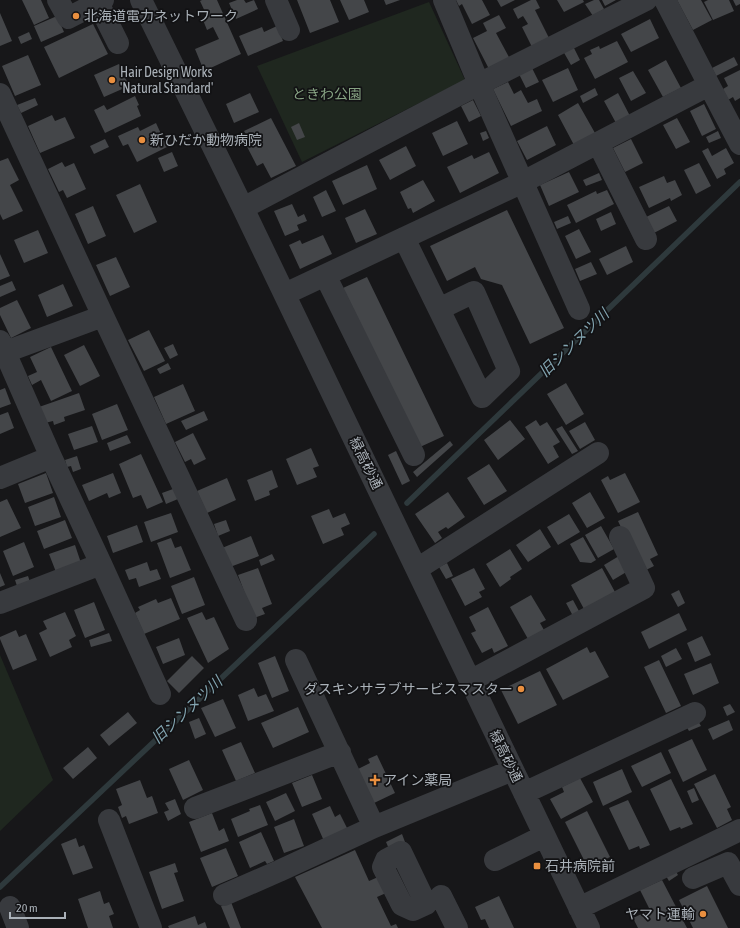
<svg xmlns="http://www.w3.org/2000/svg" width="740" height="928" viewBox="0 0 740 928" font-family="'Asap Condensed','Noto Sans JP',sans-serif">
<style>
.green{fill:#1f271f}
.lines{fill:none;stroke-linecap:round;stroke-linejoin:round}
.stream{stroke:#2e393c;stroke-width:5.5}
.building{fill:#444649}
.minor{stroke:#383a3e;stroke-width:22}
.poi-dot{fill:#e98f3f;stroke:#121214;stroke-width:1.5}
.labels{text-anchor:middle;stroke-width:3.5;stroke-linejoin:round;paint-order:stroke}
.poi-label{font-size:14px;fill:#aab1b8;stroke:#121214;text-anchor:start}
.park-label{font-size:14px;fill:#86a282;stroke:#121214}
.street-label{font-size:14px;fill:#aab1b8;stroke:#121214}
.water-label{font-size:15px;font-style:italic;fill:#83a5b1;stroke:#121214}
</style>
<rect width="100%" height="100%" fill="#171719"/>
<path class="green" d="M429,2L465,80L302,162L257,66Z
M0,655L53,780L0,831Z"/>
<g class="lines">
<path class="stream" d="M407,503L740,182
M0,887L374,534"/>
</g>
<path class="building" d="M22,0H41L49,18L34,25Z
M202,0H217L241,54L204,71L195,49L219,39L213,27L207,30L203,20L208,18L200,1Z
M237,0H244L246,3L254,0L258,9L236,19L229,3Z
M297,0H330L339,22L310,33Z
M340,0H364L369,12L349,20Z
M384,0H400L386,5Z
M456,0H482L490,15L472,24L462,4L459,6Z
M497,0H515L501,7Z
M531,0H536L540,8L535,10L549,38L532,47L522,27L528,24L523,16L518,19L513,9Z
M557,0H583L584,2L564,12Z
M594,0H599L604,9L593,16L585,4Z
M602,0H616L605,6Z
M677,0H701L712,20L693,30Z
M708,0H729L734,11L713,20L704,2Z
M733,0H740V4L736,6Z
M0,13L12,41L0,46Z
M499,15L506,28L496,33L510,59L489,69L473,38L487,31L483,23Z
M57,16L64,32L41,42L34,26Z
M650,19L659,38L631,52L621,34Z
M93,24L108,54L59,78L44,47Z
M277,26L283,41L248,56L239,36L262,27L264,32Z
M29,32L32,39L21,44L18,37Z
M617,41L628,62L595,79L584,58L592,54L590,50L599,46L600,49Z
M573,46L580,60L571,65L563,51Z
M28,55L41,85L15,96L2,66Z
M734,57L738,65L716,76L712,68Z
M666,60L681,88L663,97L648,70Z
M119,64L129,86L104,97L94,75Z
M532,68L539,82L526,88L519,74Z
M568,68L578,90L553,102L542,80Z
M740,70V98L735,101L733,97L728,100L723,89L728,86L724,78Z
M633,71L646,93L631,101L619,78Z
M508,82L514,94L521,90L528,103L537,99L542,111L511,126L493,89Z
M595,88L598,95L583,103L580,96Z
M250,93L259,112L234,123L226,104Z
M618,93L630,116L616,123L604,101Z
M135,96L139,105L137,106L141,116L105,133L94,110L104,105L107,110Z
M35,98L38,105L21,113L17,105Z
M473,100L481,116L469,122L461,106Z
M578,103L595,133L574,145L558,115Z
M704,104L716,129L702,136L690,111Z
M52,115L55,121L65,117L75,138L40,153L28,126Z
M271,118L296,166L271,178L263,163L257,166L243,139L247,136L244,131Z
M677,118L690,142L676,149L663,125Z
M457,121L468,144L443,156L432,133Z
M156,123L167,147L137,162L128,144L123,146L118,136L138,127L140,131Z
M299,123L305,137L297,140L291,127Z
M547,126L556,145L527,160L517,141Z
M486,131L489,138L483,141L480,133Z
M718,131L721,138L709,143L706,137Z
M105,139L109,147L94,154L90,146Z
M631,139L643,163L625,172L613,148Z
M406,146L416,166L390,180L379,160Z
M708,148L712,156L726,148L734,163L724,169L726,174L717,179L702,151Z
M172,152L178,166L164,172L158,158Z
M489,152L499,173L460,193L447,167L472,155L474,159Z
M8,158L19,180L10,185L23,211L3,220L0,214V161Z
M62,162L65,167L74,163L86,189L67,198L63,190L59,192L48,169Z
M699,163L711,186L696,194L684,170Z
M367,165L377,189L343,205L332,181Z
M569,172L579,192L549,206L540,185Z
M599,173L602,180L586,186L583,180Z
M664,176L667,183L675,180L682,195L671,201L670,198L649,208L639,187Z
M423,180L435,201L413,213L411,208L408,209L400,192Z
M140,184L157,222L134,233L116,195Z
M326,190L336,211L322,217L313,197Z
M607,190L614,204L576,223L567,205L596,191L597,194Z
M292,204L298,217L304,214L307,221L297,225L299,230L285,236L274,211Z
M93,206L106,236L88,244L75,214Z
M669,206L677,221L652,234L644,218Z
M365,209L377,234L356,243L345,218Z
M507,210L564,328L530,344L502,285L481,279L475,267L447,281L430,246Z
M611,212L616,224L601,231L596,219Z
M568,216L571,223L557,229L554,222Z
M579,229L591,252L576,259L565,236Z
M38,230L48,253L24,263L14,240Z
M323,235L332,254L300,269L289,245L300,240L302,244Z
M626,246L633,262L607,275L599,259Z
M0,254L10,276L0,280Z
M116,257L130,287L110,296L96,265Z
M591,262L597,274L580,281L575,269Z
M367,277L444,436L420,447L343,288Z
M12,281L16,290L0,297V286Z
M63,284L73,306L47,317L38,295Z
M17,300L31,328L11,338L0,315V308Z
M149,330L165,361L144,371L128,340Z
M173,344L178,355L170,359L164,348Z
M84,345L100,376L80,386L64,355Z
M51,347L72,391L51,401L41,380L32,385L28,376L37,372L30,357Z
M168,363L171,369L160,374L157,369Z
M566,383L584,414L566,425L547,394Z
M183,384L195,411L166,424L154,397Z
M5,388L11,404L0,408V390Z
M79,393L85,410L64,417L65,421L54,425L53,421L45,423L39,407Z
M117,404L128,430L102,440L92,414Z
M204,411L208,420L186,430L181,421Z
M8,412L14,428L0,434V415Z
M510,420L525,439L498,460L484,440Z
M536,420L540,426L547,422L560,442L553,446L559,457L548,464L525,427Z
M585,422L595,440L580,449L569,431Z
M92,426L98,442L74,450L68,434Z
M562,426L578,451L572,454L556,429Z
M193,433L206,459L194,465L191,459L185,462L175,442Z
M127,435L131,443L110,451L107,443Z
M450,441L453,445L417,477L413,472Z
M311,448L319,466L313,468L317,477L297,485L286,459Z
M396,451L410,481L402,485L388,455Z
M141,454L163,502L147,509L141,495L133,498L119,464Z
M77,456L81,469L73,472L71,466L67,467L65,460Z
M489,464L507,491L484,505L467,478Z
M272,470L278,487L269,491L270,495L255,501L247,480Z
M46,473L53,493L25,503L18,484Z
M113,473L121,493L109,498L107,493L89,501L82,485Z
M625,473L640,502L618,513L601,480L608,476L610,480Z
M227,478L236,500L207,513L197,491Z
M173,489L178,499L166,504L162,493Z
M448,492L465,517L448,529L446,527L438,532L442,538L435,543L415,514Z
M590,492L605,518L587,528L572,503Z
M54,497L61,517L35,526L28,507Z
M7,499L21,528L0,537V502Z
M329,509L333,518L345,513L350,524L341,528L344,535L323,544L311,516Z
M638,512L658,555L650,559L654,566L642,572L618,521Z
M171,513L178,532L151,542L144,522Z
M569,514L580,532L558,545L547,527Z
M65,520L72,538L44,549L37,531Z
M226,520L230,531L218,536L214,524Z
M137,525L143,542L113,553L107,536Z
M601,526L614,549L598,558L585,535Z
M540,529L551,547L528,562L516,545Z
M251,536L259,556L230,567L222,548Z
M583,537L596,560L591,563L580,562L570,544Z
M171,538L175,548L181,546L191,570L170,578L157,543Z
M24,542L34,567L13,576L3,551Z
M75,545L81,563L56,572L49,554Z
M510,549L522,569L510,577L511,579L500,587L486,564Z
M272,554L275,560L261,566L259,560Z
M619,556L628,571L613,580L604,565Z
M147,562L150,571L157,569L161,579L139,587L136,578L129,580L125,570Z
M447,563L453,576L446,579L439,567Z
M258,568L272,604L262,608L265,614L254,618L238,575Z
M474,568L485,589L479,592L482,597L465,606L451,579Z
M602,568L615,592L584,609L571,585Z
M0,573L5,585L0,587Z
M28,576L30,582L17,586L15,580Z
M194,577L205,605L182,614L171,586Z
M679,590L685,603L678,607L671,594Z
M531,595L546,620L540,623L544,630L528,639L510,607Z
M171,598L180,619L144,634L135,613L140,610L138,607L156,599L158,603Z
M573,600L580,613L573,616L566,603Z
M94,602L105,630L85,638L74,610Z
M488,607L508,646L494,653L492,648L482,653L471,633L476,631L469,617Z
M65,612L76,636L69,640L72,647L50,657L39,633L47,629L43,621Z
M202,612L206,620L214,617L229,649L208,663L187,618Z
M679,613L687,630L649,649L641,632Z
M16,630L19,637L26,634L37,660L13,670L0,639V637Z
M109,633L112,641L91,647L89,640Z
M702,636L711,655L695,662L687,643Z
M179,638L185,655L163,664L156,647Z
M587,647L590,653L595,651L609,677L563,700L546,669Z
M676,648L682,659L666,667L661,656Z
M192,656L204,668L179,693L167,681Z
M275,656L289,691L272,698L258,663Z
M659,660L681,706L666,713L644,667Z
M711,663L719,683L693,695L684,674Z
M540,671L557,705L518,724L501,690Z
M254,688L258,697L266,694L274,711L248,721L238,695Z
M223,699L236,728L215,737L201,708Z
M730,704L735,712L727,716L723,707Z
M298,707L309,732L273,748L261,723Z
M128,712L137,723L109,746L100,735Z
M199,718L206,734L195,739L189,722Z
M697,719L701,726L689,731L685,724Z
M729,720L733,730L713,740L708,729Z
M692,739L707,770L683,782L668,750Z
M241,742L255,773L236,781L222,750Z
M88,747L97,758L73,779L63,768Z
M661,752L671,773L642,787L631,766Z
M377,755L395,793L374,803L358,769L370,763L368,759Z
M189,760L203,790L183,800L169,769Z
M622,769L632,792L603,806L593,782Z
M715,774L731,807L727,809L732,820L717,828L694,784Z
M312,775L322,799L302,807L292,783Z
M580,778L593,802L561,819L550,799L564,792L562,787Z
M671,779L693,824L681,829L680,827L670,831L650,789Z
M140,780L147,798L152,796L158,813L129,824L126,816L122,818L118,807L122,805L116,789Z
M694,788L699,800L692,803L687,791Z
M286,793L295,811L275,821L266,802Z
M175,799L181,814L168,821L164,812L169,810L165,803Z
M628,800L650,845L640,849L639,846L629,850L609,808Z
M260,805L268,825L238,837L231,819L250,811L249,809Z
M330,806L335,817L340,814L348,830L324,841L312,814Z
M587,811L610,857L588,868L565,822Z
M212,813L219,831L224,828L229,841L201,852L189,822Z
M294,819L304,846L284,853L274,827Z
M261,832L274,861L267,864L265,861L250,868L239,842Z
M402,834L405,842L389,849L386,842Z
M76,838L79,847L84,845L93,868L73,875L61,844Z
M226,848L238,876L212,887L200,858Z
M355,850L369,881L394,870L402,886L377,897L391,926L396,924L398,928H322L295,877Z
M175,863L178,872L174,873L184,901L162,909L149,872Z
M675,870L678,875L669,881L666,876Z
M662,880L687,928H638L633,918L650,910L640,890Z
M707,886L728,928H693L679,900Z
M100,891L104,904L109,902L114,914L109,916L113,928H88L78,899Z
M499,896L514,928H489L485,919L481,920L475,907Z
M231,902L241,928H230L221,906Z
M195,916L198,925L205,922L207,928H169L168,926Z"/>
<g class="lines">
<path class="minor" d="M58,0L68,18L103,0
M141,0L243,208L589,928
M276,0L289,30
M444,0L479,84L579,309
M98,3L118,43
M709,85L740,144
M0,94L103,316L246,620
M598,143L646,239
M243,208L479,84L646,0
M404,238L482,397L509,371L474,292L439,309
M325,275L414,455
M285,294L523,182L709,85L665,0
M0,341L51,457L101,564L160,694
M0,354L103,316
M0,478L51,457
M417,569L598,453
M0,603L101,564
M296,660L374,827
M470,681L644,588L620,537
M524,793L695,713
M195,808L340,752
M109,820L151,928
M401,852L426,904L413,910L402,905L383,867L386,860Z
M495,860L544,836
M693,878L728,863L740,885
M224,895L279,871L374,827L513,770
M441,896L457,928
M10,907L18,928
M579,908L740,830"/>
</g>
<g class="poi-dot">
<circle cx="76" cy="16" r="4"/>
<circle cx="112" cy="80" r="4"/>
<circle cx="142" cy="140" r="4"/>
<circle cx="521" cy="689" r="4"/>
<path d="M373 774h4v4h4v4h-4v4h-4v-4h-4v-4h4z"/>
<rect x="533" y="862" width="8" height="8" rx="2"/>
<circle cx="703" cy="914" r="4"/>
</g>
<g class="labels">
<g class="poi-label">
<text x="84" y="21">北海道電力ネットワーク</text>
<text x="120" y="77">Hair Design Works<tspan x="120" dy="16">'Natural Standard'</tspan></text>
<text x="150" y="145">新ひだか動物病院</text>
<text x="513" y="694" text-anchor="end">ダスキンサラブサービスマスター</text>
<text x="383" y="785">アイン薬局</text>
<text x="545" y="871">石井病院前</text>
<text x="695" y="919" text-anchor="end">ヤマト運輸</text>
</g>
<g class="park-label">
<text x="327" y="99">ときわ公園</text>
</g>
<g class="street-label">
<text transform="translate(366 463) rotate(64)" y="5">緑高砂通</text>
<text transform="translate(506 756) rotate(64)" y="5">緑高砂通</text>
</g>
<g class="water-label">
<text transform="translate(574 343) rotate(-44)" y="5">旧シンヌツ川</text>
<text transform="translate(187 710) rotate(-43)" y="5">旧シンヌツ川</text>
</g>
</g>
<path d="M10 912v6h55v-6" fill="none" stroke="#aab1b8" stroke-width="2"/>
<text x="16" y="912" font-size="12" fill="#aab1b8" stroke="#121214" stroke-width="3" paint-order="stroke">20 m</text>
</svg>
